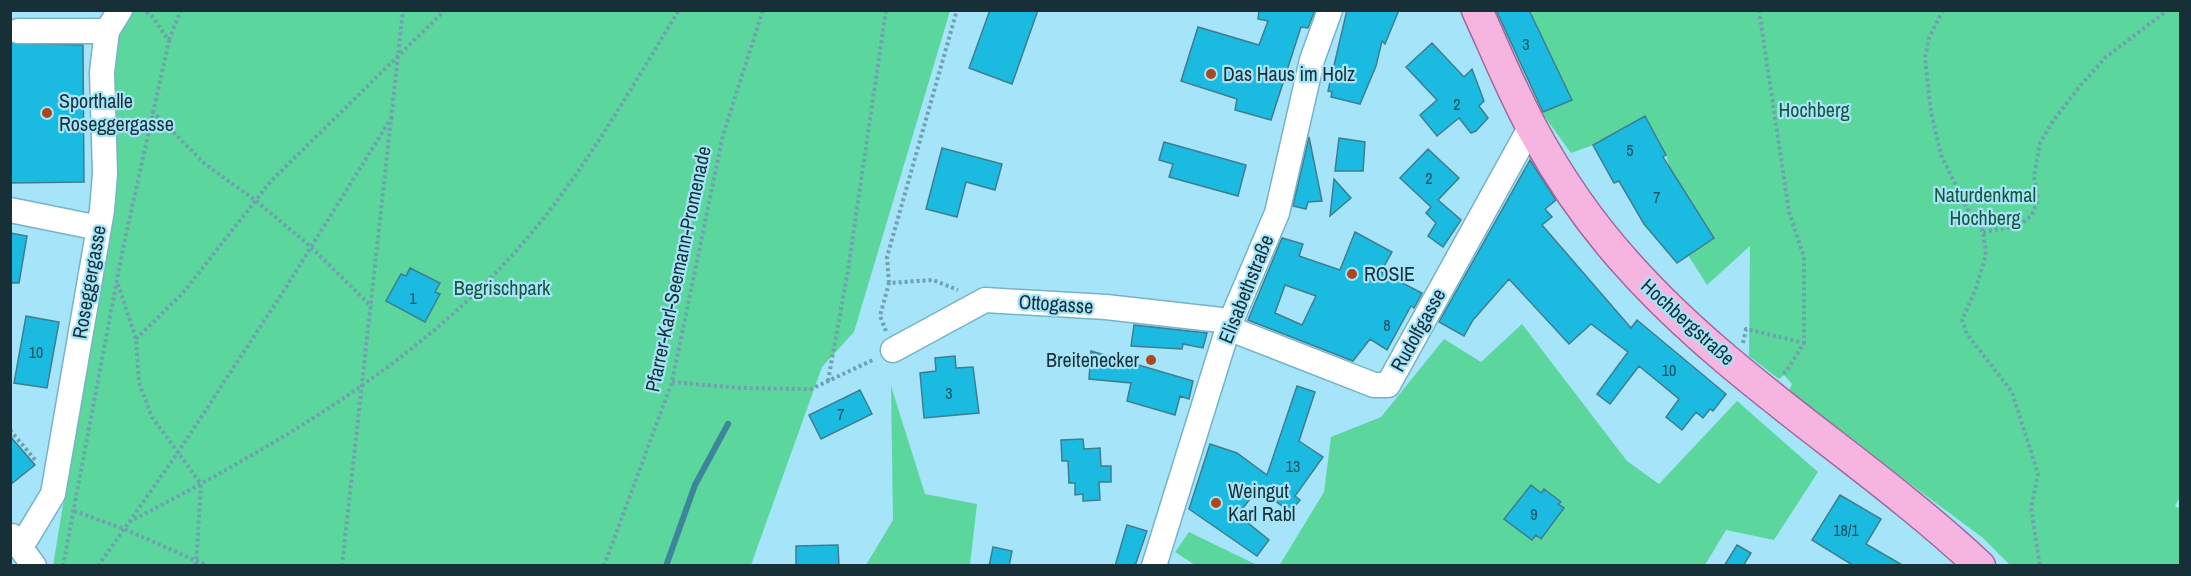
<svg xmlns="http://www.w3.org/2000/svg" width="2191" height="576" viewBox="0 0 2191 576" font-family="'Archivo Narrow',sans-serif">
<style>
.green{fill:#5bd79d}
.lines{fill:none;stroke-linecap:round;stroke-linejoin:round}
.stream{stroke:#3c859b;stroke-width:6}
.building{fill:#1bbae0;stroke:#407d90;stroke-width:1.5;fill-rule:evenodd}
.minor-casing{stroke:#76b3c8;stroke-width:27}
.major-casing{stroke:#a36798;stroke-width:33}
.path{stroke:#70a1b1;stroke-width:4;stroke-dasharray:3 3;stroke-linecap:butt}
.minor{stroke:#fff;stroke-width:24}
.major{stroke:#f5b5e0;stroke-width:30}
.poi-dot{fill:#ac461d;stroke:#a5e4f9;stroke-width:2}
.labels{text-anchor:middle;stroke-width:4.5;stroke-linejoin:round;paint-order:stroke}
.number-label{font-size:16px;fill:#185262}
.poi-label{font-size:20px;fill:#173038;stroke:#a5e4f9;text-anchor:start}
.park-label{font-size:20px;fill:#18553a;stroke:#a5e4f9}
.street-label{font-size:20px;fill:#173038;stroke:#a5e4f9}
</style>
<rect width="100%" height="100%" fill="#a5e4f9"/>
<path class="green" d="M133,11H950L854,332L822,367L751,565L53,566L111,211L113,73L120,32Z
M1530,11H2180V497L2175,506L2180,509V565H2010L1983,538L1788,393L1792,384L1784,375L1779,379L1749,356L1750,246L1707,285L1688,255L1713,238L1670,168L1666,155L1645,117L1593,145L1571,153L1542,113L1571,100Z
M1522,324L1627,461L1659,484L1737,401L1818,472L1774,540L1726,530L1705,565L1279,566L1324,492L1331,437L1381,417L1444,339L1481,362Z
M891,386L925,494L977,504L970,565H866L893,520Z
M1189,532L1257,565H1195L1175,552Z"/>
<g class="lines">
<path class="stream" d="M666,566L695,485L728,424"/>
</g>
<path class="building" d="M990,10H1038L1012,84L969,68Z
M1259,10H1315L1308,28L1301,27L1271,120L1235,110L1237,99L1181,81L1198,27L1259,45L1268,21L1258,19Z
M1347,10H1399L1385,44L1382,41L1376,66L1360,104L1331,97L1332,92L1328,91Z
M1496,10H1529L1572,100L1543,112Z
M10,43L83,45L84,182L10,183Z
M1432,43L1464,77L1472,69L1484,101L1479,106L1488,118L1476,131L1471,133L1459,118L1437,136L1420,115L1437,100L1406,67Z
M1645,116L1666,155L1663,157L1714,238L1677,263L1644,224L1619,181L1614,183L1593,145Z
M1309,137L1322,201L1308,202L1306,209L1293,206Z
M1339,138L1365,142L1363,171H1335Z
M1164,142L1246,165L1238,196L1169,177L1173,164L1159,160Z
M942,148L1002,164L995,190L966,182L957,217L926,209Z
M1428,149L1459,178L1438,200L1461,220L1443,247L1428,236L1436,223L1426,213L1431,207L1400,178Z
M1530,160L1556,200L1545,209L1552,217L1542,225L1631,328L1637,320L1726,394L1713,411L1710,409L1703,418L1696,412L1682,430L1666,417L1679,399L1639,366L1610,404L1597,394L1628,352L1591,324L1569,344L1509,279L1473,320L1464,336L1439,322Z
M1334,179L1351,198L1330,216Z
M1355,232L1392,252L1381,272L1422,293L1414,308L1411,306L1387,350L1370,339L1353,361L1248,320L1282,238L1303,244L1299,256L1340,270ZM1285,285L1316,296L1302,325L1275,313Z
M10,233L27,236L19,283H10Z
M410,268L440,283L435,292L440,294L425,322L386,301L401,274L406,276Z
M26,316L59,322L47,388L14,383Z
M1134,325L1207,333L1203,348L1183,344L1182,349L1131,346Z
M1091,351L1193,381L1189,399L1180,396L1175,415L1127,401L1131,383L1089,379Z
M955,356L956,368L973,367L979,413L924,418L920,373L936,371L935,358Z
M1297,386L1315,392L1299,441L1323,457L1295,496L1300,500L1290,512L1258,488L1238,515L1269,540L1257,556L1189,509L1210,444L1237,453L1267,475Z
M860,390L872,414L821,439L809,415Z
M10,436L35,465L10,485Z
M1083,439L1084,449L1100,448L1101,466H1111V482H1099L1100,500L1083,501V494L1075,495V483H1069L1068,461H1062L1061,440Z
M1531,485L1541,493L1544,489L1561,502L1558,504L1564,508L1541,539L1536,535L1532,540L1504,519Z
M1840,495L1881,519L1866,544L1904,566H1854L1812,540Z
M1127,525L1147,531L1135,566H1115Z
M838,545L839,566H796V546Z
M1737,545L1751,553L1743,566H1724Z
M993,547L1012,551L1009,566H989Z"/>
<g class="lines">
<g class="minor-casing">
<path id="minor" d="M18,31H107
M10,210L99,228
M1228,328L1374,385H1388L1531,126
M893,350L985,300L1106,307L1230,321
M12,536L34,566
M21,547L53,494L102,210L105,174L102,72L107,31L120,10
M1154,566L1228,328L1277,213L1312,60L1330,10"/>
</g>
<g class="major-casing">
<path id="major" d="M1477,10C1495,49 1511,89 1531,126C1557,175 1590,223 1627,264C1730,380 1867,460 1980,566"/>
</g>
<path class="path" d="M1759,10L1789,212L1804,257V343L1786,372L1782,373
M1943,10L1929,38L1925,58L1931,112L1941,155L1968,210L1983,232L1986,255L1975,291L1962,320L1967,334L2012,392L2038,474L2031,508L2040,566
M169,40L181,10
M152,111L205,164L255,200L311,247L372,307
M1983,232L2019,226L2032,215L2038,200L2034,176L2040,143L2053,121L2080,86L2106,57L2168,10
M889,283L887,257L957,10
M118,284L136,339L139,383L152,417L201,484L196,566
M886,331L880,316L889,283L933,280L958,290
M136,339L182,294L271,181L445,10
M1743,343L1746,329L1804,343
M828,381L848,270L886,10
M672,382L739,388L811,389L875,359
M10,430L36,461
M74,511L122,528L208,566
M129,522C277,445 427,360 534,230C590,162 633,85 679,10
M63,566L123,248L169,41L152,16L144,10
M98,566L179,451L283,292L392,117
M342,566L403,10
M604,566L672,382L723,135L763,10"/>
<use href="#minor" class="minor"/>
<use href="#major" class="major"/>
</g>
<g class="poi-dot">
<circle cx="1211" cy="74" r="6"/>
<circle cx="47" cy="113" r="6"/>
<circle cx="1352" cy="274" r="6"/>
<circle cx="1151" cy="360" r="6"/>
<circle cx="1216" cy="503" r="6"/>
</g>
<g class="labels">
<g class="number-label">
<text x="1526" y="50">3</text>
<text x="1457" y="110">2</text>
<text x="1630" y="156">5</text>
<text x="1429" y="184">2</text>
<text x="1657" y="203">7</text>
<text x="413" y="304">1</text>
<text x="1387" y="331">8</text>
<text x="36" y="358">10</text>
<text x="1669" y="376">10</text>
<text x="949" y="399">3</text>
<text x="841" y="420">7</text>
<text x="1293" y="472">13</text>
<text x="1534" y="520">9</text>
<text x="1846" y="536">18/1</text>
</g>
<g class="poi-label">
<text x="1223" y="81">Das Haus im Holz</text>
<text x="59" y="108">Sporthalle<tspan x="59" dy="23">Roseggergasse</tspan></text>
<text x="1364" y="281">ROSIE</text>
<text x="1139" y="367" text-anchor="end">Breitenecker</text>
<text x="1228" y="498">Weingut<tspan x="1228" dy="23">Karl Rabl</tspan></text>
</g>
<g class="park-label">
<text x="1814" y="117">Hochberg</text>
<text x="1985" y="202">Naturdenkmal<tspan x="1985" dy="23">Hochberg</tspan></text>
<text x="502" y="295">Begrischpark</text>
</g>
<g class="street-label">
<text transform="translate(678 269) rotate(-78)" y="7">Pfarrer-Karl-Seemann-Promenade</text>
<text transform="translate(89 282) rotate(-80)" y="7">Roseggergasse</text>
<text transform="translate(1246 289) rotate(-68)" y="7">Elisabethstraße</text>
<text transform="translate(1056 304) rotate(4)" y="7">Ottogasse</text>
<text transform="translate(1688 322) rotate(42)" y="7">Hochbergstraße</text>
<text transform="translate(1418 330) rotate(-61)" y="7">Rudolfgasse</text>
</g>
</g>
<rect width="2191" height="576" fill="none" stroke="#173038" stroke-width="24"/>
</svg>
